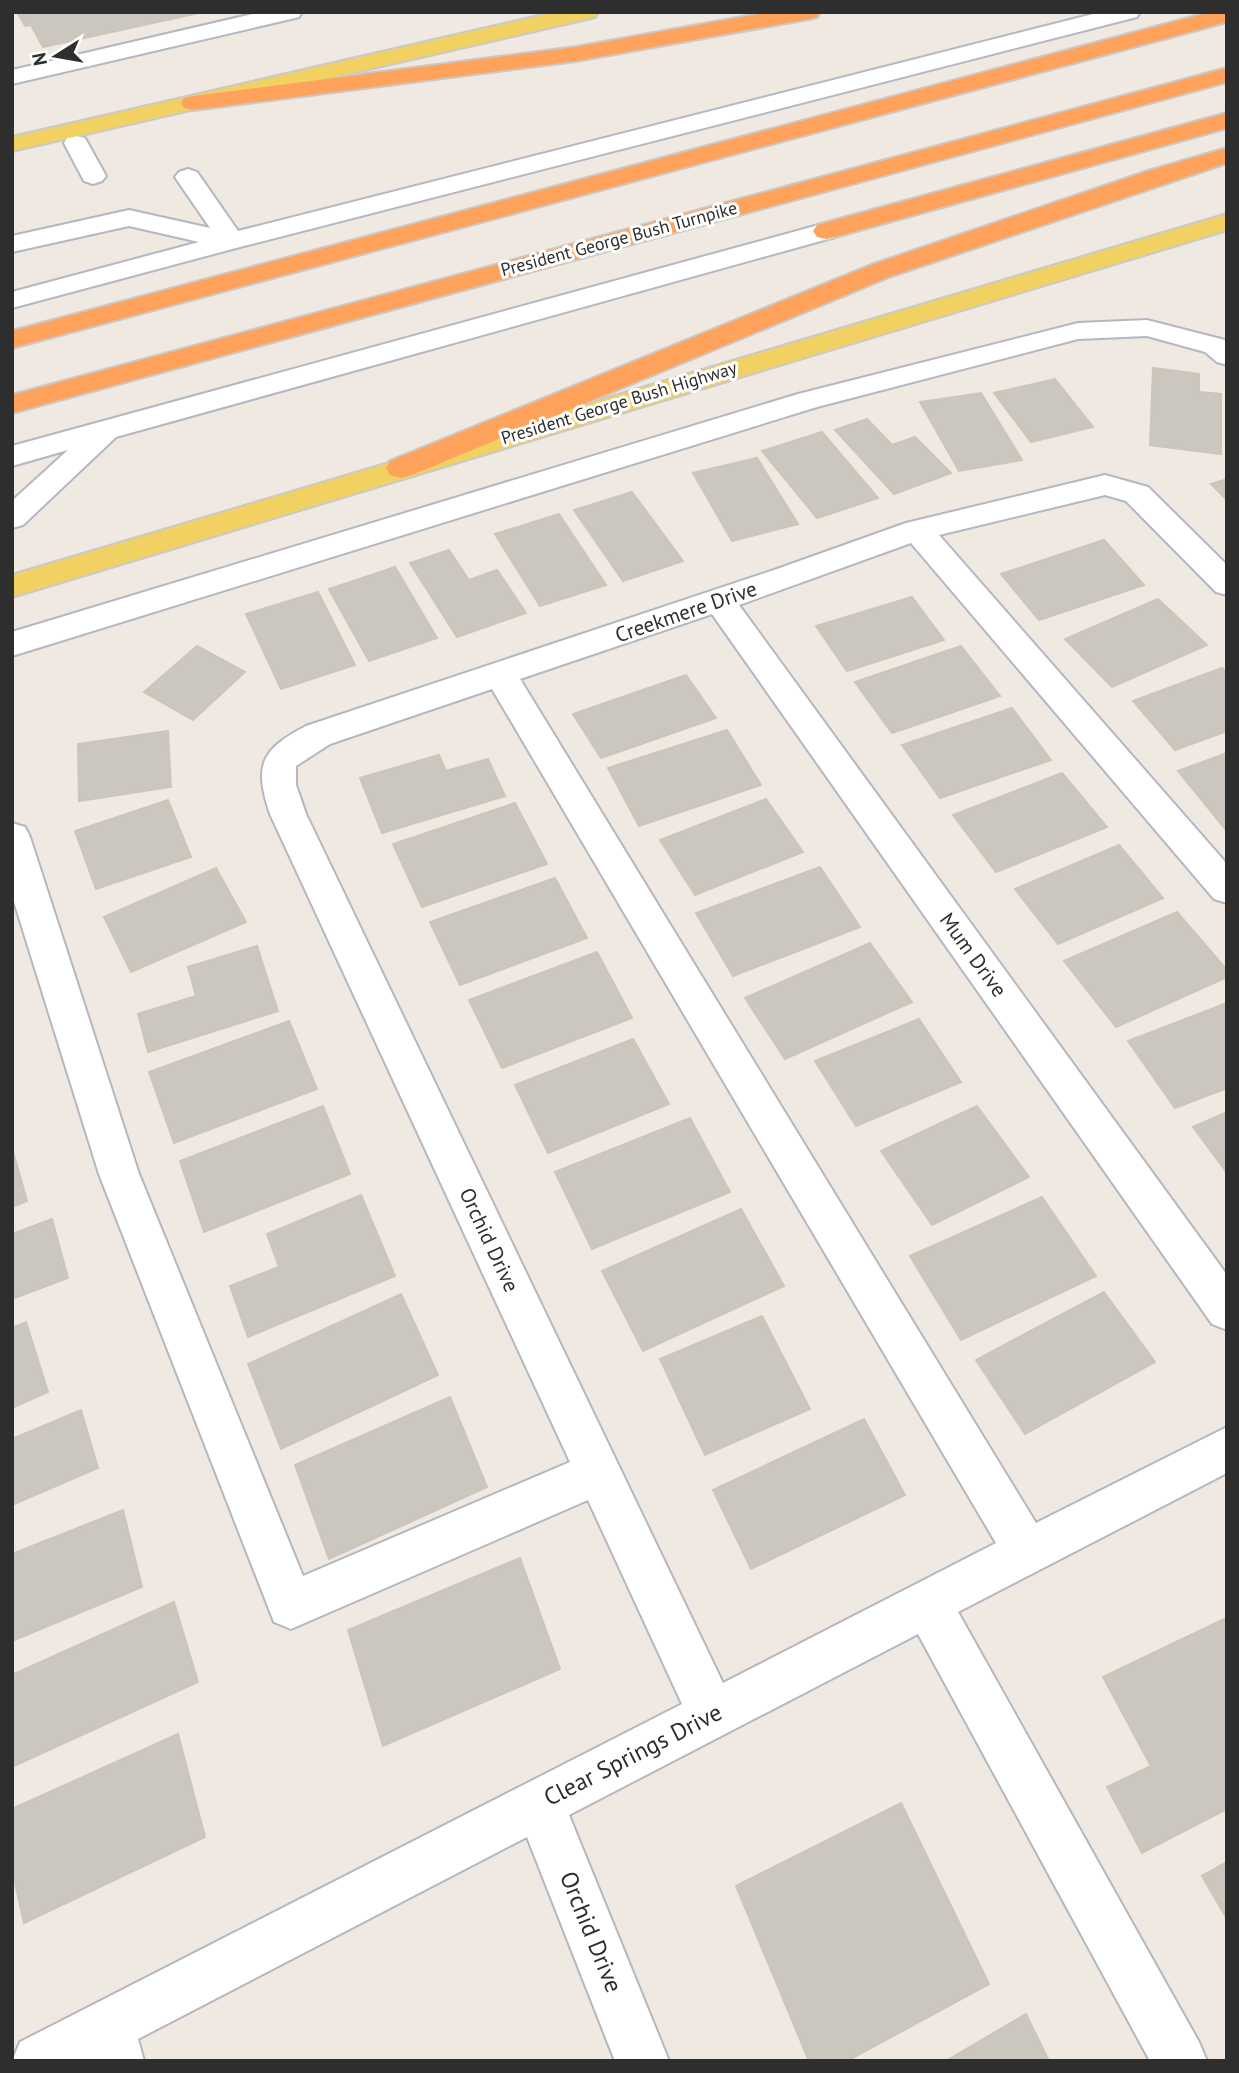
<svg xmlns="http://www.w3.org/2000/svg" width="1239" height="2073" viewBox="0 0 1239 2073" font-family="'PT Sans',sans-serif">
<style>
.building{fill:#cbc7bf;stroke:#cbc5ba;stroke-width:2}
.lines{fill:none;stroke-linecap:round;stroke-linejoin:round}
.minor-casing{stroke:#b4b7c1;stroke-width:4}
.major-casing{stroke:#c9c9c9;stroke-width:4}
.highway-casing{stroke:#c9c9c9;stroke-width:4}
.minor{fill:#fff;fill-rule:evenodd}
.major{fill:#f2d163;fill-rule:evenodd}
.highway{fill:#ffa35c;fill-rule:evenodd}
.labels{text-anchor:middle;stroke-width:6;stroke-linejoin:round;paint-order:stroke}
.far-street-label{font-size:18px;fill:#2e2e2e;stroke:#fff}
.street-label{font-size:21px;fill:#2e2e2e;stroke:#fff}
.near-street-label{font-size:24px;fill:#2e2e2e;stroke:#fff}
</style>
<rect width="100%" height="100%" fill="#efe9e1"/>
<path class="building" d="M17,12H203L43,47L31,25L25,26Z
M1153,368L1199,374V392L1221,394V454L1150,445Z
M1055,379L1093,427L1031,442L994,393Z
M981,393L1022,460L959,471L920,402Z
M867,419L892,445L915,437L951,473L894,494L835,430Z
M822,432L878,498L817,518L762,451Z
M757,458L798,524L732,541L693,473Z
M1227,479V500L1211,484Z
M632,492L683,561L623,581L574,510Z
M559,514L606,585L540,606L495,534Z
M1104,540L1144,585L1039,620L1001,574Z
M449,550L469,580L497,570L526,613L457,637L410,563Z
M395,567L437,638L369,661L329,589Z
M318,592L355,665L281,689L246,614Z
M912,597L944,640L847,671L816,626Z
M1158,599L1207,645L1112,687L1065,639Z
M197,646L245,672L193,720L144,692Z
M961,646L1000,696L892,733L855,682Z
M1222,668L1227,674V731L1175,750L1133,701Z
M686,675L716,718L601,758L573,714Z
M1012,708L1051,760L940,798L902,745Z
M727,730L761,785L639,826L608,768Z
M168,731L171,787L79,801L78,744Z
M1227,753V830H1226L1178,771Z
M439,755L446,771L488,759L505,796L382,833L360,778Z
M1062,773L1107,827L996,872L953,815Z
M766,799L803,852L695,895L660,840Z
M168,800L191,857L96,889L75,831Z
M515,803L547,864L422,907L393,844Z
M1119,845L1163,898L1058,944L1015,889Z
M820,867L860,927L733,976L696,913Z
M216,868L246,922L131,972L104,917Z
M555,878L587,938L460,985L430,922Z
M1177,912L1227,970V977L1116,1027L1064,961Z
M870,943L912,1002L785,1059L745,998Z
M257,946L278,1011L148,1052L138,1014L196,996L188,967Z
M597,952L632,1018L502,1068L469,1000Z
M1227,1003V1088L1175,1108L1128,1041Z
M919,1019L961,1082L856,1126L815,1061Z
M289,1021L317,1089L174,1143L149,1072Z
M633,1039L669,1104L548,1153L515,1085Z
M323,1106L350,1174L204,1232L180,1161Z
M977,1106L1029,1177L932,1225L881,1151Z
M1227,1112V1173L1193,1127Z
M690,1118L730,1192L592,1249L555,1172Z
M12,1148L27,1201L12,1207Z
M361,1195L395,1276L248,1337L230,1286L279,1267L267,1234Z
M1042,1197L1096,1276L961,1340L910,1256Z
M741,1209L784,1286L643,1351L602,1271Z
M52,1219L68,1278L12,1299V1234Z
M1104,1292L1155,1362L1025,1434L976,1360Z
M401,1294L438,1375L281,1449L248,1364Z
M762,1316L810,1409L705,1455L660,1359Z
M26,1322L48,1392L12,1408V1328Z
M450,1397L487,1487L329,1559L295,1465Z
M81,1410L98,1468L12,1505V1439Z
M864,1419L905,1495L751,1569L713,1490Z
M123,1510L142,1587L12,1641V1554Z
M520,1558L560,1669L383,1746L348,1630Z
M174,1602L198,1682L12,1767V1675Z
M1226,1618L1227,1809L1142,1853L1107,1787L1151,1766L1103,1677Z
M178,1734L205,1837L24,1923L12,1870V1809Z
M901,1803L989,1984L847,2061H809L736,1886Z
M1227,1862V1919L1202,1876Z
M1026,2014L1049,2061H946Z"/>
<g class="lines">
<g class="minor-casing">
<path id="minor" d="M261,12H302L299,17L291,19L12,84V70Z
M1101,12H1140L1137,17L240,247L12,308V292L199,242L129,226L12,252V236L129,210L210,228L175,177L179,172L188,169L197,172L238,231Z
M76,136L85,138L106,176L102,181L93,184L84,181L64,143L67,138Z
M826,223L835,225L839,231L835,237L116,437L23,525L12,528V501L68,450L12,466V446Z
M1147,320L1225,340L1227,365L1217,362L1205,352L1147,336L1078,339L817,407L12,656V632L798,394L1078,323Z
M1105,475L1148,487L1227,565V595L1216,592L1126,501L1105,495L939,535L1227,864V903L1214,899L911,543L739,605L1227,1275V1330L1212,1324L712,614L520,679L1036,1523L1227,1427V1473L958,1612L1199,2042L1207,2061H1150L918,1634L569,1815L669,2061H615L527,1837L138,2039L144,2061H12L20,2042L682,1704L588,1500L291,1629L274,1622L99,1174L12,895V823L25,827L30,837L139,1174L303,1576L570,1462L270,814C254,766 260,750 306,726L777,569L906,523ZM492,689L996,1543L723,1683L306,814L296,785V766L330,744Z"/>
</g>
<g class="major-casing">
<path id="major" d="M556,12H598L595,17L587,19L12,151V137Z
M1227,214V230L12,597V575Z"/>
</g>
<g class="highway-casing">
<path id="highway" d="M770,12H820L817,17L809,19L576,61L193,110L184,108L181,103L184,98L193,96L576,47Z
M1211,12H1227V22L12,348V331Z
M1227,68V82L12,413V395Z
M1227,113V128L835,237L826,239L817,237L813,231L817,225Z
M1227,148V163L889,277L412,475L401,478L390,475L386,468L390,461L871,265L1148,171Z"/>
</g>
<use href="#minor" class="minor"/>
<use href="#major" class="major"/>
<use href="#highway" class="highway"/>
</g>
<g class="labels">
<g class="far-street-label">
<text transform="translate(619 239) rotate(-15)" y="6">President George Bush Turnpike</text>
<text transform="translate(619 403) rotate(-17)" y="6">President George Bush Highway</text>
</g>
<g class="street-label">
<text transform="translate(686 612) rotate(-19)" y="7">Creekmere Drive</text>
<text transform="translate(973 955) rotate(54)" y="7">Mum Drive</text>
<text transform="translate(489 1240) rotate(65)" y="7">Orchid Drive</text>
</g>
<g class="near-street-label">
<text transform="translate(633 1755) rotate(-27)" y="8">Clear Springs Drive</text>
<text transform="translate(591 1932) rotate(68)" y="8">Orchid Drive</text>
</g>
</g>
<rect width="1239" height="2073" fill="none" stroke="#2e2e2e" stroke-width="28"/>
<g transform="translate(56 56) rotate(259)" stroke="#ffffff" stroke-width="5" paint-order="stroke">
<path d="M0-5L12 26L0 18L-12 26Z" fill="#2e2e2e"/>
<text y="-10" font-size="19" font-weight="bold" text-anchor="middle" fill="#2e2e2e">N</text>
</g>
</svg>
